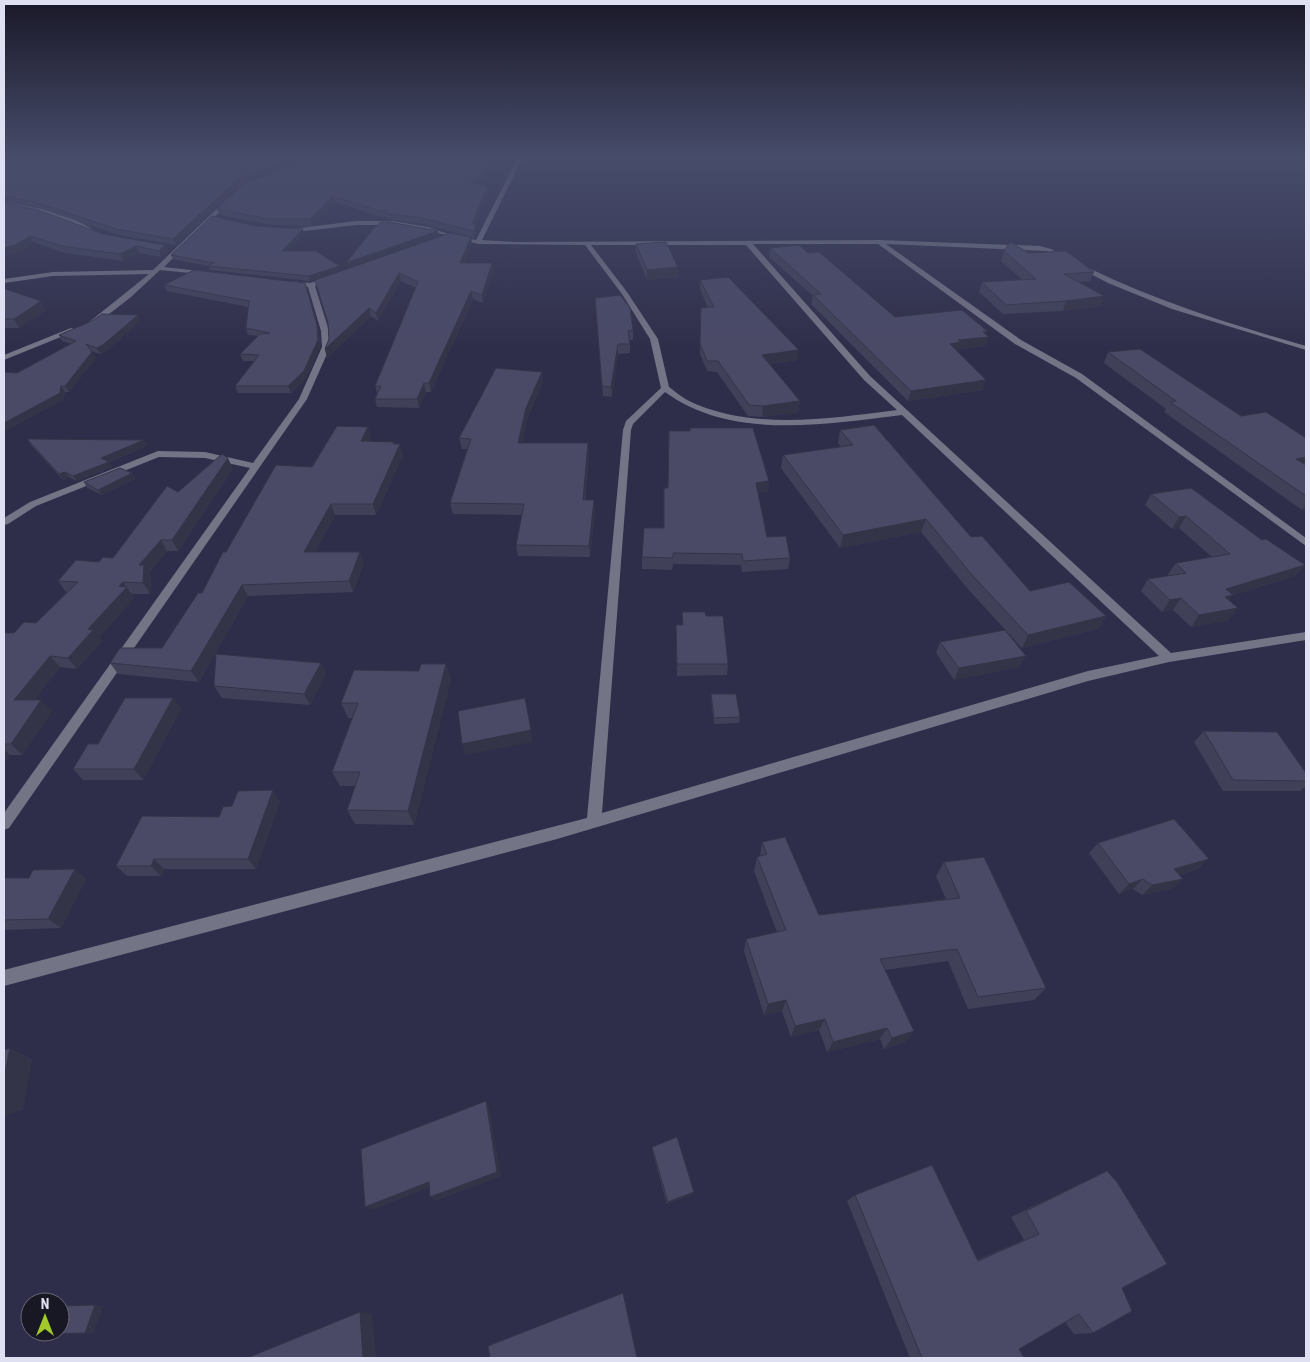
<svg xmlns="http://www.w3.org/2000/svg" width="1310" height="1362" viewBox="0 0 1310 1362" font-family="'Roboto Condensed',sans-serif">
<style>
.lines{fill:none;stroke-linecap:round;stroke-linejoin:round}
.minor{fill:#747487;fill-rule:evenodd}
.wall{fill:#404059}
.shaded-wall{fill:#343448}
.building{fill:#4a4a67;stroke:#343448}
</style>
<rect width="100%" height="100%" fill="#2f2e4a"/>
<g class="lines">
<path class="minor" d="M517,159H522L482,240L515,242L879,240L1040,246L1051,249C1132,293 1218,321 1306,346V350L1172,309L1108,283L1047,251L886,244L1021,340L1082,374L1306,538V546L1076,378L1015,344L878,244H753L870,376L1171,653L1306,632V640L1169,662L1088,681L557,839L4,986V970L587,818L623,430L626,421L661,388L650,339L622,294L585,245L478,244L427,230L393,225H356L296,232L284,230L356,221H393L428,227L454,236L476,240ZM591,245H746L864,380L897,410C833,418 760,430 698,405C687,401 678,394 669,387L658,339L627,292ZM665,392C732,441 825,424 902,415L1159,656L1088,671L602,813L631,430L633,424Z
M228,198L233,199L164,267L208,272L210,275L160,270L131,297L95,325L88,323L149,274L53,276L4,283V279L53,272L153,270Z
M4,203C31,205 71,214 93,230L88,231L35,211L4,207Z
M331,276L333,277V279L315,286L329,331L330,347L307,399L9,828L4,830V813L250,468L205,458L159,457L36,506L8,524L4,525V518L30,502L158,451L205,452L253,463L299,399L322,347L321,331L308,287L287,283L290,281L310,283Z
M71,328L78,330L4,360V355Z"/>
</g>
<path class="wall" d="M4,159L241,183L175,245L119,235L42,209L4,202Z
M308,159H503L498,167L477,184L487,186L488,191L475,224H476L477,231L475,238L423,224L387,219L386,217L378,216L335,202L312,226L272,225L220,215L217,209Z
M4,203L103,234L168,251L162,257L139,253L123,261L65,253L33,242L19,252L4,255Z
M256,226L304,234L288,251L340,266L341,270L310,281L210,270L208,266L173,259L171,255Z
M636,244L678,277L647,280L636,253Z
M472,245L464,263H492L493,271L483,303L473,299L431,392H426L419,408L377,407L375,399L377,394L375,386L416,288L401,281L378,321L371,316L327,358L325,349L329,339L328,323L315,280Z
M770,248L808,253L895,317L986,334V346L959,349L958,352L983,390L908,401L811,304L813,296L769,257Z
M1004,251L1029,253L1094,272L1090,281L1079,282L1104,296L1100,306L1063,311L1003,314L979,292L982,282L1023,280L1001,261Z
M194,270L319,331L320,347L306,378L291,393H238L235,386L255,361H243L240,354L258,336L248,335L246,328L248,307L167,291L164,285Z
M700,280L797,360L769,364L800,401L798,412L762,417L748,416L717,372L707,371L700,354V318L701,308H708L700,289Z
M4,289L46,311L19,328H4Z
M595,298L633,330V340H630V353L618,354L612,397L603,396Z
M140,321L108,350L100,354L91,351L96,358L69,392H65L63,400L4,431V372L17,373L71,344L62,341L59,335Z
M1108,352L1241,416L1306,438V509L1302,510L1164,412L1166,409L1104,363Z
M542,372L543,382L527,419L522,443H588L589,454L585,500L595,511L590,557L518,556L516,545L522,515L453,514L450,503L467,449H462L459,438Z
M840,430L971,537L1030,591L1106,616L1098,629L1022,648L967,588L921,532L840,548L781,468L783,455L841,447L838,443Z
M371,437L369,441L394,442L395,444L403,455L376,515H335L315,552L364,563L353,592L248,596L199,682L118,674L110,663L162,648L202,593L226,552L312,467Z
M27,439L147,446L109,462L112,467L77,481L69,477L63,480L31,445Z
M233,469L178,551H167L149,573L151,576L150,594H131L134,598L99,637L102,641L77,669L60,667L34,700L52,711L22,755H10L4,763V633H14L36,623L67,592H66L58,581L99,562L113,558L178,492Z
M132,473L135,479L102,495L87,488L84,482Z
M668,488L768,492L758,493L767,537L790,558L788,569L742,572L741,565L673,564L672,570L642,569V557L664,528Z
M1151,494L1262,540L1305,565L1295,576L1233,595L1229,600V620L1191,627L1173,610L1162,612L1141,591L1148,579L1170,576L1168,574L1176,563L1212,557L1179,528L1172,529L1145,505Z
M682,612L706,616L728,664L727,675L677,676L676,625H682Z
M940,642L1020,667L954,680L936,653Z
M321,663L326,674L310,705L222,698L214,686Z
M446,664L451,679L414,825L355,824L347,810L356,786H340L332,772L353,718H348L341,703L419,671Z
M711,694L740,717L739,723L714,724L711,700Z
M173,698L181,709L143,780H83L73,769L98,744Z
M1204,731L1306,773V786L1300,791H1223L1194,742Z
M280,801L256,869H164L161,876H127L116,866L219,817L232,806Z
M762,842L819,915L946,899L936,876L944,862L1046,988L1034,1000L968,1009L948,961L885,970L906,1042L884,1049L880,1039L827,1052L819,1030L791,1037L782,1011L764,1015L744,951L746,939L777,932L754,871L757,857L760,856Z
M1098,843L1198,869L1179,875L1172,889L1142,895L1133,889L1119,894L1089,853Z
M75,869L86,879L61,928L4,930V878H29Z
M652,1147L694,1192L693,1194L667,1204L652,1150Z
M1107,1171L1122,1288L1093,1333L1074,1334L1065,1322L1019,1349L1024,1358H910L847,1201L855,1195L977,1260L1024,1240L1011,1217L1090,1179Z
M103,1306L93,1333L51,1334Z"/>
<path class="shaded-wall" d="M290,159H307L241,183L175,245L173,239L239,178Z
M499,159H503L498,167L471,188V182Z
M487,186L488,191L473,230L472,224Z
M333,196L335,202L312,226L310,219Z
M476,224L477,231L475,238L474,231Z
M303,229L304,234L284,256L282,251Z
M438,231L439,236L347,268L346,263Z
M30,236L33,242L19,252L4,255V248Z
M471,237L472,245L461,271L460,263Z
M165,245L168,251L162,257L159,251Z
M136,246L139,253L123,261L120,254Z
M492,263L493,271L483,303L482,295Z
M340,266L341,270L310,281L308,276Z
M678,267V277L647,280V270Z
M399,273L401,281L378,321L376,313Z
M305,283L319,331L320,347L306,378L291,393L288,386Z
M471,291L473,299L431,392L429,383Z
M1104,296L1100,306L1063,311L1066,301Z
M41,301L46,311L19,328L14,319Z
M369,308L371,316L327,358L325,349Z
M138,315L140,321L108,350L100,354L97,348Z
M987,331L986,337H989L986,346L959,349L958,352L950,344L958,340L983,332Z
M618,344V354L612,397L611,387Z
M799,350L797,360L761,365L762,355Z
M92,352L96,358L69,392L65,386Z
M542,372L543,382L527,419L520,454L518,443L526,408Z
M986,380L983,390L908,401L911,391Z
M424,383L426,392L419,408L417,399Z
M61,386L65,392L63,400L5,431L4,429V423Z
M800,401L798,412L762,417L763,406Z
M368,427L371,437L364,452L361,441Z
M144,440L147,446L108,462H109L112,467L77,481L73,476L101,458Z
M394,442L397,451L400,444L403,455L376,515L373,504Z
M588,443L589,454L583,511V500Z
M1306,457V467L1296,459Z
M228,458L233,469L178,551L172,540Z
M65,472L69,477L63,480L59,474Z
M132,473L135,479L102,495L98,490Z
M769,481L768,492L755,494L756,483Z
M594,500L595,511L590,557L589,546Z
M331,504L335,515L309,563L304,552Z
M1306,504V509L1302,510Z
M1186,516L1179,528L1172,529L1179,517Z
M926,519L921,532L840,548L843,535Z
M161,540L167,551L149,573L151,576L150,594L143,583L139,565Z
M360,552L364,563L353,592L349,581Z
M1305,565L1295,576L1233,595L1224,607L1226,589Z
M123,582L134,598L99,637L102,641L77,669L68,658Z
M242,585L248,596L199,682L191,671Z
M1181,598L1173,610L1162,612L1170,600Z
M1238,608L1229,620L1191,627L1199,615Z
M1106,616L1098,629L1022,648L1028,635Z
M50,656L60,667L25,711L14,700Z
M1026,656L1020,667L954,680L959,668Z
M321,663L326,674L310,705L304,694Z
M446,664L451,679L414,825L408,811Z
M173,698L181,709L143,780L134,769Z
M525,698L533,742L465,755L462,744Z
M41,700L52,711L22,755L11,744Z
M4,749L10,755L4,763Z
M273,790L280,801L256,869L248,859Z
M154,859L164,869L161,876L151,866Z
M1209,859L1198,869L1164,879L1174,869Z
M75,869L86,879L61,928L48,919Z
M1143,879L1133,889L1119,894L1129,884Z
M1183,879L1172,889L1142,895L1152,885Z
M786,1000L782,1011L764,1015L768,1004Z
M825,1019L819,1030L791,1037L795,1026Z
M887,1028L880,1039L827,1052L833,1042Z
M914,1031L906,1042L884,1049L892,1038Z
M10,1048L32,1059L23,1110L4,1116V1077Z
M486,1101L489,1107L501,1176L436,1201L430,1197Z
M429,1182L434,1186L371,1210L365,1207Z
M694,1192L693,1194L667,1204L668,1202Z
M623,1293L624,1296L638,1358H637Z
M95,1305L103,1306L93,1333H85Z
M360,1312L372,1314L376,1358H363Z"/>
<path class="building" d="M4,159H290L239,178L173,239L116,229L38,203L4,196Z
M308,159H499L471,182L487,186L472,224H476L474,231L422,218L385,213L387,211L377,210L333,196L310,219H270L217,209L245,183Z
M4,203L38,210L103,234L165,245L159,251L136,246L120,254L62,246L30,236L15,245L4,248Z
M212,216L256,226L303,229L282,251H316L340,266L308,276L208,266L214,263L171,255Z
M381,222H389L438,231L346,263L373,229Z
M450,233L471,237L460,263H492L482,295L471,291L429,383H424L417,399H375L381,386H375L418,282L399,273L376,313L369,308L325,349L329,339L328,323L315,280Z
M666,242L678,267L647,270L636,244Z
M1010,242L1029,253L1065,251L1069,253L1094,272L1064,274L1104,296L1066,301L1006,305L982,282L1036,279L1004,251Z
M799,245L808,253L819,252L895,317L962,310L987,331L983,332L989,337L958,340L961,342L950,344L986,380L911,391L813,295L821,294L770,248Z
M194,270L305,283L317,325L318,340L304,371L288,386H235L259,355L240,354L260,334L270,333L246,328L249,301L164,285Z
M728,277L799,350L762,355L800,401L763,406L749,405L718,361H707L700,344L701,308L714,307L700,280Z
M4,289H5L41,301L14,319H4Z
M620,295L630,308L633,330L628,331L630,344H618L611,387L602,386L595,298Z
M102,314L138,315L104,344L97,348L86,344L92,352L65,386H61L60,393L4,423V372L17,373L76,341L59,335L92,321Z
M1140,349L1241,416L1266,412L1306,438V457L1296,459L1306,465V496L1170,402L1176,401L1108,352Z
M496,368L542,372L526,408L518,443H588L583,500H594L589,546L516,545L524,504L450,503L471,439L459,438Z
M874,425L971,537L982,536L1030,591L1069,582L1106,616L1028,635L972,575L926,519L843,535L783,455L853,445L840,430Z
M337,426L368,427L361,441L394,442L393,444H400L373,504H331L304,552H360L349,581L242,585L191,671L110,663L120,648H162L198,593H202L223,552H226L276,465L312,467Z
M690,428H753L769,481L756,483L767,537L786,536L790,558L743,561L742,554L673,553V558L642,557L644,528H664V488H668L669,431H690Z
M27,439L144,440L101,458L109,462L73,476L65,472L59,474Z
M222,454L228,458L172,540H161L139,565H144L143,583L123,582L119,586L127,587L88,629L93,630L68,658L50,656L14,700H41L11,744H4V633H14L24,622L36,623L78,582L58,581L76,560L99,562L103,557L113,558L167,486L178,492Z
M120,468L132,473L98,490L84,482Z
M1191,488L1262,540L1266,539L1305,565L1226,589L1233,595L1225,597L1238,608L1199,615L1181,598L1170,600L1148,579L1186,573L1176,563L1230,554L1186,516L1179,517L1151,494Z
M682,612H705L706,616H723L728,664H677L676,625H683Z
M1005,630L1026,656L959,668L940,642Z
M216,654L321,663L304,694L214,686Z
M421,664H446L408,811L347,810L360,772H332L358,703H341L354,670L419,671Z
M711,694H736L740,717L714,718Z
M125,698H173L134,769H73L88,744H98Z
M525,698L531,730L462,744L458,711Z
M1204,731L1277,732L1306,773V781L1233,780Z
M273,790L248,859H154L151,866H116L142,816L219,817L223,807L232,806L238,791Z
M1174,819L1209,859L1174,869L1183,879L1152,885L1143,879L1129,884L1098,843Z
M785,837L819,915L960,898L944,862L984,857L1046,988L978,997L957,949L880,959L914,1031L892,1038L887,1028L833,1042L825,1019L795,1026L786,1000L768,1004L746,939L786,930L757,857L767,854L762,842Z
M75,869L48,919L4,920V878H29L33,870Z
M10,1048L4,1077V1050Z
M486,1101L497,1172L430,1197L429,1182L365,1207L361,1149Z
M677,1137L694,1192L668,1202L652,1147Z
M932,1165L978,1261L1039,1234L1026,1211L1107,1171L1117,1182L1167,1264L1122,1288L1132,1311L1093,1333L1079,1314L1019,1349L1024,1358H922L855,1195Z
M623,1293L637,1358H490L488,1346Z
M95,1305L85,1333L51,1334L52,1332H60V1310L61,1306Z
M360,1312L363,1358H247Z"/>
<linearGradient id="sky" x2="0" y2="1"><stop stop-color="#1a1929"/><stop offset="0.45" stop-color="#474c6b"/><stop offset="1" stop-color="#474c6b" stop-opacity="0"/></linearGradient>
<rect width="1310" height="350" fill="url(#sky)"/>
<rect width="1310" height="1362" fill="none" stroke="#dfe0f2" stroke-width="10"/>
<g transform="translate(45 1317)"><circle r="24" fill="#181825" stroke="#686877"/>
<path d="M0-4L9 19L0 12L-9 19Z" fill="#a2c929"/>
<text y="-8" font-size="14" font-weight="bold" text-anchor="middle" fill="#dfe0f2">N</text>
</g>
</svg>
